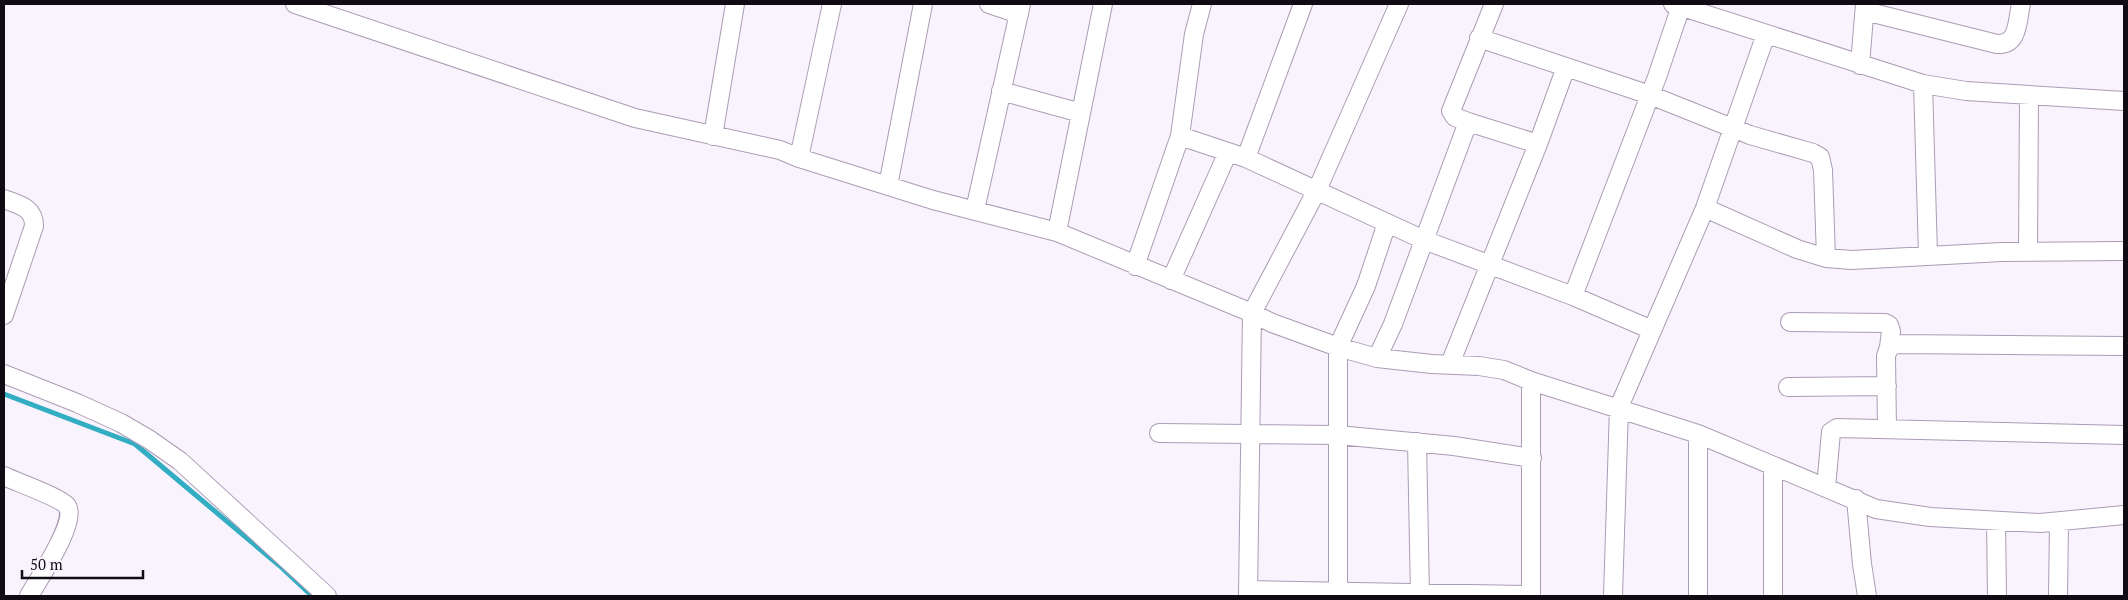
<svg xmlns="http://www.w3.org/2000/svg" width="2128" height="600" viewBox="0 0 2128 600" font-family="'PT Serif',serif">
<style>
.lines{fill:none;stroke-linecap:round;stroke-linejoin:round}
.stream{stroke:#32adc2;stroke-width:5}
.minor-casing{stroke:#ab9cb5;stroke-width:20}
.minor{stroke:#fff;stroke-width:18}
</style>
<rect width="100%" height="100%" fill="#f9f3fe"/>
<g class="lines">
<path class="stream" d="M4,394L135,444L280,566L312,596"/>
<g class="minor-casing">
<path id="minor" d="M295,4L635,118L780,150L799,158L933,200L1057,232L1252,313L1272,323L1338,347L1377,358L1432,364L1479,366L1504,370L1531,381L1698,434L1876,509L1930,517L2040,523L2124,515
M989,4L1019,14
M1673,4L1923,84L1966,91L2124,101
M1865,11L1997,44C2019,45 2017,21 2021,4
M1479,38L1650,95L1750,135L1813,153L1820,157L1823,170L1826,258
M1860,65L1865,4
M1923,84L1928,255
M1001,91L1081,113
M1468,122L1538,144
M713,136L735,4
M1180,136L1246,158L1424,240L1573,296L1652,330
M799,158L832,4
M1246,158L1303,4
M888,186L923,4
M4,199C19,205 34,207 34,226L4,315
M1705,208L1797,249L1826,258L1852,260L2002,252L2124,251
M975,210L1021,4
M1057,232L1103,4
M2028,251L2029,96
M1135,266L1180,136L1194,34L1202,4
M1171,280L1228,152
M1573,296L1657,77L1681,6
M1790,322L1885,323L1889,325L1891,331L1889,347
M1377,358L1393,324L1468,122L1455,117L1451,111L1494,4
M1450,364L1538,144L1566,67
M4,374L77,403L121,423L150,440L180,461L327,596
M1531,381V596
M1788,387L1887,386
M1887,429L1886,356L1889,347L1897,344L2124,346
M1159,433L1338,435L1454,446L1532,458
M1417,442L1420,596
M1773,466V596
M4,476C16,482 60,497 67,506C78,521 38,580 29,596
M1826,488L1831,432L1837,428L2124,435
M1856,499L1862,564L1867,596
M1996,521L1997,596
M1248,590L1531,595
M1248,596L1252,313L1317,190L1399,4
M1338,596V347L1366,286L1387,223
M1613,596L1619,407L1705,208L1766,34
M1698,596V434
M2058,596L2059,522"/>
</g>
<use href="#minor" class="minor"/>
</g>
<rect width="2128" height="600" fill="none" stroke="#110c14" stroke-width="10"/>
<path d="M22 570v8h121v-8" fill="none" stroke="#110c14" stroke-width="2.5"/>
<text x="30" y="570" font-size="15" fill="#110c14" stroke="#f9f3fe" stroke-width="4" paint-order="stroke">50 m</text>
</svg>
